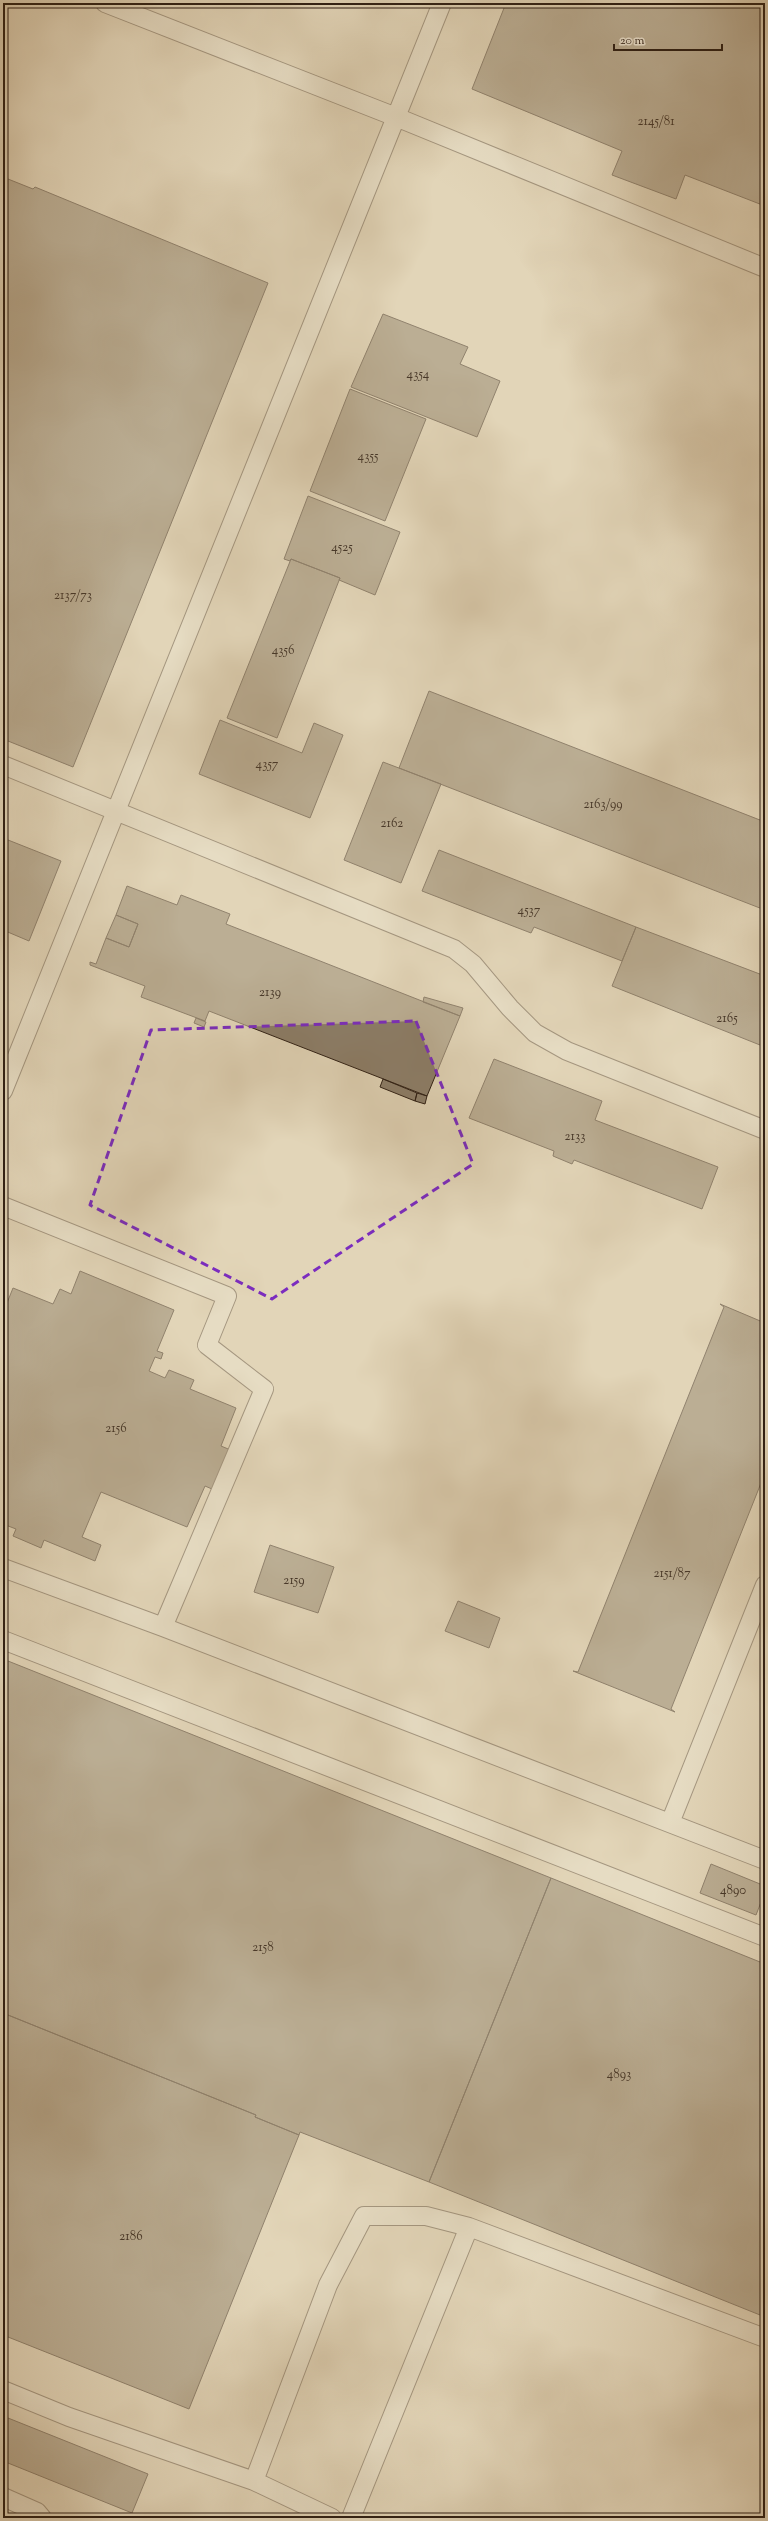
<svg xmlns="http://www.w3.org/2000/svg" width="768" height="2521" viewBox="0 0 768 2521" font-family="'Sorts Mill Goudy',serif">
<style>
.building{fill:#8c7e69;stroke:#2e1f14}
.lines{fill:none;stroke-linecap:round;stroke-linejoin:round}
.lane-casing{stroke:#5b4c3d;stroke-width:20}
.lane{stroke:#ece4d1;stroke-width:18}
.marked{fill:none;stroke:#7b2cbf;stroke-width:3;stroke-dasharray:8 5;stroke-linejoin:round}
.labels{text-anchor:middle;stroke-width:3;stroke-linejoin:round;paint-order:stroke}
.number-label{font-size:13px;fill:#463729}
</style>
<rect width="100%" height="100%" fill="#e2d5b8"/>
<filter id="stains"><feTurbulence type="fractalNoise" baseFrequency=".005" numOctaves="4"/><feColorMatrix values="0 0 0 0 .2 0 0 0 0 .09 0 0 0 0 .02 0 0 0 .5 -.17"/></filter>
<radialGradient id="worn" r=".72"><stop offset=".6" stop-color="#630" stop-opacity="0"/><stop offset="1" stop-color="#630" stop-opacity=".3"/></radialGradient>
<path class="building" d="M506,3H765V206L685,175L676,199L612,175L622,151L472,89Z
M3,177L33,189L35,187L268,283L73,767L3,739Z
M383,314L468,347L460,364L500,381L477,437L351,387Z
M350,389L426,419L385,521L310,491Z
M308,496L400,532L375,595L339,580L340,578L291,559L290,561L284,559Z
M291,559L340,578L277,738L227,718Z
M429,691L765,822V910L399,768Z
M220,720L302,753L314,723L343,735L310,818L199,774Z
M383,762L441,784L401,883L344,860Z
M3,838L61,861L29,941L3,930Z
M439,850L636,927L622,961L534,927L531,933L422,891Z
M127,886L177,905L181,895L230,914L226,924L460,1016L427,1096L209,1011L205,1021L141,997L145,986L90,965V962L96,964L106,938L129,947L138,924L116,915Z
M116,915L138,924L129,947L106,938Z
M636,927L765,976V1047L612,986Z
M424,997L463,1008L460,1016L423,1002Z
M196,1018L206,1022L204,1027L194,1023Z
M494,1059L602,1101L595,1120L718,1167L702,1209L574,1160L572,1164L553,1156L554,1151L469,1118Z
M383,1079L417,1093L415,1101L380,1087Z
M417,1093L427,1096L425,1104L415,1101Z
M80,1271L174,1310L157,1351L163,1353L161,1359L155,1357L149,1371L165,1378L169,1370L194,1380L190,1389L236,1408L221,1446L233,1451L212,1489L205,1486L187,1527L101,1492L82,1537L101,1545L95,1561L44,1540L41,1548L13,1536L16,1529L3,1524V1313L13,1288L53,1304L60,1289L71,1294Z
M720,1304L765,1323V1473L671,1709L675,1712L573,1671L578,1672L724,1307Z
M270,1545L334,1567L318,1613L254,1592Z
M458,1601L500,1618L489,1648L445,1631Z
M3,1659L551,1878L429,2182L300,2132L299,2135L255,2117L256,2115L3,2013Z
M711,1864L765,1886V1892L756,1915L700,1893Z
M551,1878L765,1964V2317L429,2182Z
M3,2013L256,2115L255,2117L299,2135L189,2409L3,2335Z
M3,2416L148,2474L132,2513L3,2461Z"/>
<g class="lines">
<g class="lane-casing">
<path id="lane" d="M105,3L396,117L765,268
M3,765L454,949L473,964L510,1008L535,1033L567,1051L765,1130
M3,1091L442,3
M3,1206L227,1296L207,1345L264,1389L163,1627
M3,1568L163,1627L765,1860
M3,1640L765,1937
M670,1823L765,1585
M3,2390L69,2417L254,2481L332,2518
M254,2481L328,2285L364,2216H426L469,2227
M3,2497L37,2512L42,2518
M351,2518L469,2227L765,2338"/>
</g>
<use href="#lane" class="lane"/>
</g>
<path d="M0 0H768V2521H0ZM416,1021L473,1164L272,1299L90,1205L151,1030Z" fill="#e2d5b8" fill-opacity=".55" fill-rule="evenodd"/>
<path class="marked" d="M416,1021L473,1164L272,1299L90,1205L151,1030Z"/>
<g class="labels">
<g class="number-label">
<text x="656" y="125">2145/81</text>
<text x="418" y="378">4354</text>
<text x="368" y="460">4355</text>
<text x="342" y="551">4525</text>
<text x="73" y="599">2137/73</text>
<text x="283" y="654">4356</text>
<text x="267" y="768">4357</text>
<text x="603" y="808">2163/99</text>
<text x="392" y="827">2162</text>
<text x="529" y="914">4537</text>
<text x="270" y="996">2139</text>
<text x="727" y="1022">2165</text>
<text x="575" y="1140">2133</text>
<text x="116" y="1432">2156</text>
<text x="672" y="1577">2151/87</text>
<text x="294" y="1584">2159</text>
<text x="733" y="1894">4890</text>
<text x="263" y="1951">2158</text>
<text x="619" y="2078">4893</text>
<text x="131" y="2240">2186</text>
</g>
</g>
<rect width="768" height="2521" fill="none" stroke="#e2d5b8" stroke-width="16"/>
<rect x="4" y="4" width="760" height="2513" fill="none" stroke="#2e1f14" stroke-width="2"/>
<rect x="8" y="8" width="752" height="2505" fill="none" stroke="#2e1f14"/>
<path d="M614 44v6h108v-6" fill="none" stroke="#2e1f14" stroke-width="2"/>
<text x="620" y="44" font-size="12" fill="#2e1f14" stroke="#ece4d1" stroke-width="3" paint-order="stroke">20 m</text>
<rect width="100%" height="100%" filter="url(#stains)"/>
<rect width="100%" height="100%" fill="url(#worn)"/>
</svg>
